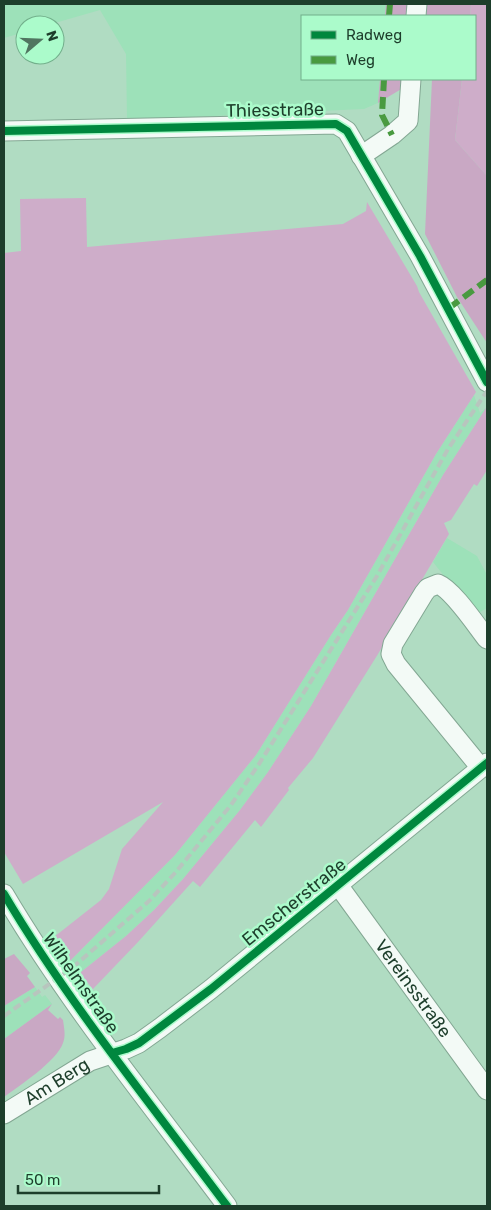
<svg xmlns="http://www.w3.org/2000/svg" width="491" height="1210" viewBox="0 0 491 1210" font-family="Rubik,sans-serif">
<style>
.built{fill:#9de1b9}
.green{fill:#ceadc9}
.forest{fill:#c9a8c4}
.lines{fill:none;stroke-linecap:round;stroke-linejoin:round}
.minor-casing{stroke:#83a793;stroke-width:21}
.minor{stroke:#f3faf6;stroke-width:19}
.rail{stroke:#b8c5be;stroke-width:4;stroke-dasharray:8 4;stroke-linecap:butt}
.quiet{stroke:#499a40;stroke-width:6;stroke-dasharray:12 6;stroke-linecap:butt}
.cycleway-casing{stroke:#abfbcb;stroke-width:11}
.cycleway{stroke:#00873e;stroke-width:8}
.labels{text-anchor:middle;stroke-width:5;stroke-linejoin:round;paint-order:stroke}
.street-label{font-size:18px;fill:#1d3e2b;stroke:#abfbcb}
</style>
<rect width="100%" height="100%" fill="#b0dcc2"/>
<path class="built" d="M4,4H386L385,16H302V79H380L378,103L364,109L127,120L126,54L100,10L48,25H25V32L4,38Z
M474,395L480,413L486,408L443,475L311,706L268,772L240,810L183,879L154,910L126,936L76,976L68,963L175,855L256,755L331,635L348,610L436,454Z
M447,538L477,556L487,575V608L475,615L433,562Z
M35,987L42,997L45,995L52,1004L4,1039V1006Z"/>
<path class="green" d="M471,4H487V176L455,140L462,79H475V16H470Z
M86,198L87,247L343,224L366,211L367,202L417,286L419,292L476,392L436,454L348,610L331,635L256,755L175,855L68,963L53,942L54,937L101,900L109,889L122,849L163,802L23,884L4,852V253L21,251L20,199Z
M486,408L487,410V470L477,486L474,484L451,520L444,523L449,534L378,654L313,758L288,788L289,790L261,827L255,820L200,887L193,881L138,942L92,990L89,987L90,985L81,976L79,978L76,976L126,936L154,910L183,879L240,810L268,772L311,706L443,475Z"/>
<path class="forest" d="M386,4H471L470,16H385Z
M380,79H418L378,103Z
M432,79H462L455,140L487,176V343L457,297L425,234Z
M14,954L30,973L27,976L35,987L4,1006V959Z
M52,1004L48,1010L58,1019L60,1017L63,1020C64,1028 66,1035 63,1043C57,1061 19,1086 4,1097V1039Z"/>
<g class="lines">
<g class="minor-casing">
<g id="minor">
<path d="M416,16L417,4"/>
<path d="M4,131L336,124L347,131L420,256L487,382"/>
<path d="M361,156L392,135L408,121L411,79"/>
<path d="M481,768L396,664L391,654L393,644L424,593L428,588L438,584C453,590 476,625 487,639"/>
<path id="s1" d="M338,885L487,1090"/>
<path d="M4,894C69,1004 151,1104 227,1206"/>
<path id="s2" d="M4,1114L90,1061L126,1049L139,1043L160,1028L211,989L487,763"/>
</g>
</g>
<use href="#minor" class="minor"/>
<path class="rail" d="M4,1016L72,968L149,901L175,873L231,805L259,764L377,576L448,449L487,391"/>
<path class="quiet" d="M389,16L390,4
M384,79L382,115L392,135
M449,308L487,280"/>
<g class="cycleway-casing">
<path id="cycleway" d="M4,131L336,124L347,131L420,256L487,382
M4,894C69,1004 151,1104 227,1206
M112,1053L126,1049L139,1043L211,989L487,763"/>
</g>
<use href="#cycleway" class="cycleway"/>
</g>
<g class="labels">
<g class="street-label">
<text transform="translate(275 110) rotate(-1)" y="6">Thiesstraße</text>
<text transform="translate(294 902) rotate(-39)" y="6">Emscherstraße</text>
<text transform="translate(81 983) rotate(55)" y="6">Wilhelmstraße</text>
<text dy="6" stroke="none"><textPath href="#s1" startOffset="128">Vereinsstraße</textPath></text>
<text dy="6" stroke="none"><textPath href="#s2" startOffset="62">Am Berg</textPath></text>
</g>
</g>
<rect width="491" height="1210" fill="none" stroke="#1d3e2b" stroke-width="10"/>
<rect x="301" y="15" width="175" height="65" fill="#abfbcb" stroke="#72af8b"/>
<rect x="311" y="31" width="25" height="8" fill="#00873e" stroke="#72af8b"/>
<text x="346" y="40" font-size="15" fill="#1d3e2b">Radweg</text>
<rect x="311" y="56" width="25" height="8" fill="#499a40" stroke="#72af8b"/>
<text x="346" y="65" font-size="15" fill="#1d3e2b">Weg</text>
<g transform="translate(40 40) rotate(71)"><circle r="24" fill="#abfbcb" stroke="#72af8b"/>
<path d="M0-4L9 19L0 12L-9 19Z" fill="#507560"/>
<text y="-8" font-size="14" font-weight="bold" text-anchor="middle" fill="#1d3e2b">N</text>
</g>
<path d="M18 1185v8h141v-8" fill="none" stroke="#1d3e2b" stroke-width="2.5"/>
<text x="25" y="1185" font-size="15" fill="#1d3e2b" stroke="#abfbcb" stroke-width="4" paint-order="stroke">50 m</text>
</svg>
